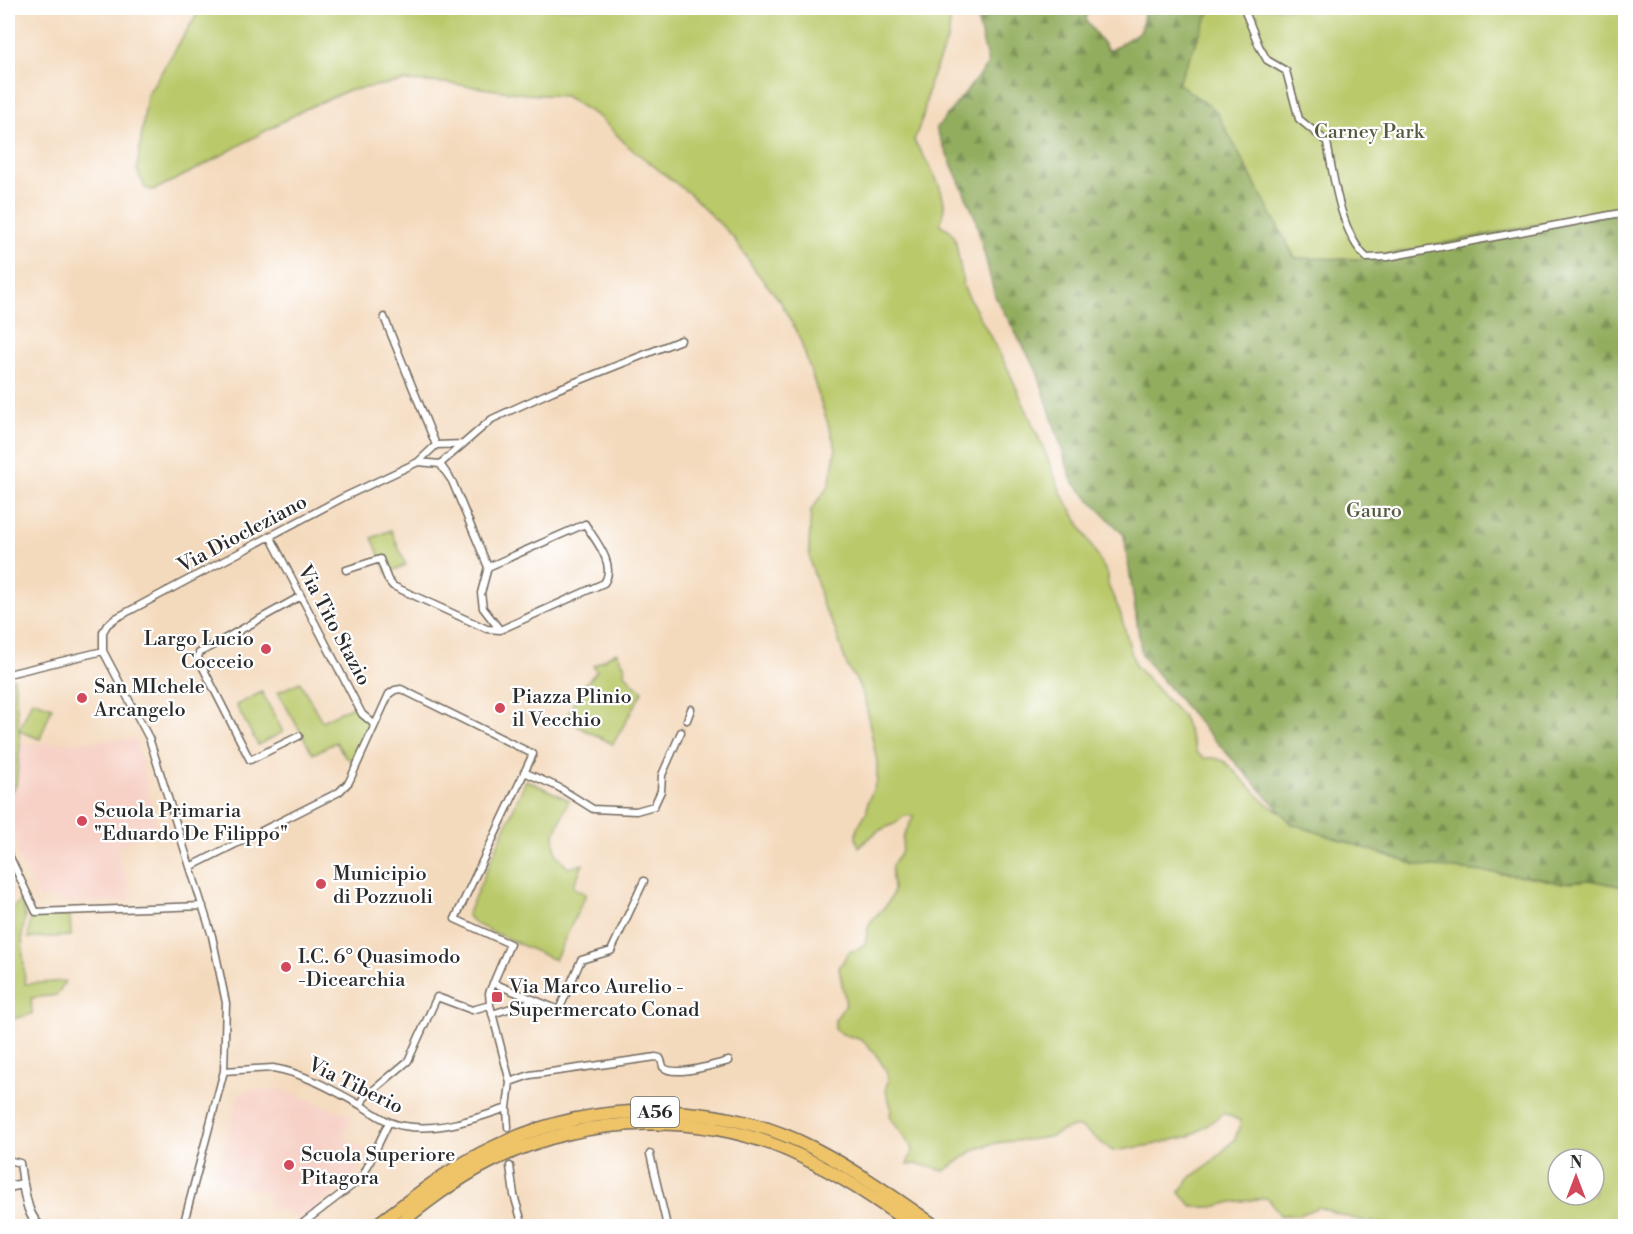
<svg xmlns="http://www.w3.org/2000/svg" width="1633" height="1234" viewBox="0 0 1633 1234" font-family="'Libre Bodoni',serif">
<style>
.built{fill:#f7d1c6}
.green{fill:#bac96b;stroke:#727a4b;stroke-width:1.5;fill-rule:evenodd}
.forest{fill:url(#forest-firs);stroke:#5f6c45;stroke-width:1.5}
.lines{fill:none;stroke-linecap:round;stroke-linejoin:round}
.minor-tunnel{stroke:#ccb7a0;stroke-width:6;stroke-dasharray:6 3;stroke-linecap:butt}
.minor-casing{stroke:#71685e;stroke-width:9}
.tertiary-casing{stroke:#71685e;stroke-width:11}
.motorway-casing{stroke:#71685e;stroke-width:15}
.minor{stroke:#fff;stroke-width:6}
.tertiary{stroke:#fff;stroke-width:8}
.motorway{stroke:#efc469;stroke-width:12}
.poi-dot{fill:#d1495b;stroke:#fff;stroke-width:2}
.labels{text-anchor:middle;stroke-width:4.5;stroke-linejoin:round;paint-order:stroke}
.shield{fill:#fff;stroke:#6b6b6b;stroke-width:1.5}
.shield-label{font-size:18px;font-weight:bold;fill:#2b2b2b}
.park-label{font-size:20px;fill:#565a3e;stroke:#fff}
.street-label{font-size:20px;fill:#2b2b2b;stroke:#fff}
.poi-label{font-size:20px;fill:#2b2b2b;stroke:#fff;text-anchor:start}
</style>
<defs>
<pattern id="forest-firs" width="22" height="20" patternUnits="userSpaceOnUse" patternTransform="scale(1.5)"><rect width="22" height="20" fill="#93ad5f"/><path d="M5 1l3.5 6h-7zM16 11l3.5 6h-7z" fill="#788d4f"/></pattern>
</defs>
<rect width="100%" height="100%" fill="#fff"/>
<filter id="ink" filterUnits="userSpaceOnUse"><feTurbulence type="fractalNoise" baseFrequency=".0167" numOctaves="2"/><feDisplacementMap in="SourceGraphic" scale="12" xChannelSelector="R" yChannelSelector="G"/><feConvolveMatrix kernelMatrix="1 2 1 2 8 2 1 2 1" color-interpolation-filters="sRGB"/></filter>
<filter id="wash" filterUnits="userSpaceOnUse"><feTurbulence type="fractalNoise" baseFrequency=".008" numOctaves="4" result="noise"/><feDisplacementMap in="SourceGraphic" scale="24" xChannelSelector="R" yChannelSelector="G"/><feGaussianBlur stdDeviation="1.35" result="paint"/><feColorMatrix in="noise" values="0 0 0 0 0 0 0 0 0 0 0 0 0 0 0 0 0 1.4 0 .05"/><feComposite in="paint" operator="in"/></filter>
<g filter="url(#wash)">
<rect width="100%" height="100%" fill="#f4dabd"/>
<path class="built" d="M136,739L158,830L117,847L132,901L56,903V898H39L17,854L18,850L13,826H9L8,817V794L16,786L20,744Z
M246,1090H284L352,1116L343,1138L367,1150L352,1180L296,1222L288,1212L268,1210V1193L215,1180L239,1095Z"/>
<path class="green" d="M201,8H952L948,38L930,82L923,116L914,141C924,157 944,186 944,206C944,211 941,218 941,225L950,230L955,238L964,288L1008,369L1046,454L1060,490L1108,575V585L1120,612L1135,665L1183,717L1197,753L1204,758H1214L1224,761L1267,804L1294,820L1558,883L1589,880L1625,887V1226H1398L1355,1219L1318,1207L1300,1215H1280L1268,1198L1232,1202L1213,1207H1193L1179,1192L1191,1177L1208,1166L1235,1139L1241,1121L1223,1113L1208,1125L1190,1136L1152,1145L1113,1151C1106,1147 1084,1128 1079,1127C1069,1125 1057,1135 1048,1137C1025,1142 1001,1139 979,1148C971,1150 954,1166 944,1171L919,1164L907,1165L913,1149L890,1117C893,1102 887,1101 886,1089C886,1086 888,1083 888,1079C888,1069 870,1045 861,1040C851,1035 844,1037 835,1030V1020L846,1004L839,968L849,952L859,949L866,942C866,913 883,917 892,895C895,886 890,876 892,867C893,862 899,857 902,851C903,847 902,842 903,838C906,830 910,823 914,816H904L896,823L878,831L859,847L856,838L857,828L867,811L868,802L877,780V762L865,701L858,683L847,666L835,629L822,604L818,585L811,566L809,546L811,510L829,486L836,448L799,336L780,301L755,270L733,237L691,195L628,146L599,117L565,96L525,94L446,83L405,81L347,91L305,109L195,170L158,188L152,190L145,188L137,170L147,95ZM1558,1159H1594V1195H1558Z
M1211,8H1625V207L1391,254L1359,259L1295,258L1286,241L1178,83Z
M391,530L406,565L387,573L372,538Z
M616,652L625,666L624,673L634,684L643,691L613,744L565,720L579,692L597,671L593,666Z
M14,678L20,744L16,786L8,794V679Z
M300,682L322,721L355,705L371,725L355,761L345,757L336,742L313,754L278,692Z
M262,692L283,732L258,745L236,705Z
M32,700L52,707L40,739L19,731Z
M526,780L569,800L554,836L556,853L568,868L583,864L573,887L586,894L555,960L475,924L467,915Z
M22,900L25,917L22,937L25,984L65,981L57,995L31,998L32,1014L8,1020V911Z
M70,916L71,936L28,938L31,917Z"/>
<path class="forest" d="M1000,8H1087L1086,21L1109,51L1141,31L1145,8H1211L1178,83L1216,111L1295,258L1359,259L1391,254L1625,207V887L1589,880L1558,883L1541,878L1416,865L1292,824L1200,724L1142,656L1124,535L1072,481L1037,371L995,296L975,217L936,129L988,64L978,22Z"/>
</g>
<g filter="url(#ink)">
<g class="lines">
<path class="minor-tunnel" d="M681,732L687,720"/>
<g class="minor-casing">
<path id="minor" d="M1246,14L1259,46L1267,60L1286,71L1299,119L1327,142C1333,175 1341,235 1367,258L1388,257L1626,212
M384,317L436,445
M418,462L440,464
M440,464L452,481L488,567L481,593L483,608L500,630L604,583C617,565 595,540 585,524L488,567
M440,464L492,419L553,391L681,340
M270,536L362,714L375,725
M346,570L380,559L388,580L393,586L487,629L500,630
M8,674L103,651
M687,720L691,709
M299,736L250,760L198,658L199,653L301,596
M524,772L558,787L593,809L636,811L654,806L661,791L662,775L681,732
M8,853L36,912L203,906
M190,867L339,792L349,782L389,694L395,690L401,689L533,754L455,919L510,944L489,993L490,1005L510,1082L507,1108L508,1127
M493,983L559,1010L581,960L611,951L644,881
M492,1014L534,1001
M224,1071L273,1068C304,1073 335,1091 362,1106C375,1114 388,1124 404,1126C438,1132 475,1119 507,1108
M510,1082L530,1075L656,1057L660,1058C661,1059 663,1066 663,1067C673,1078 716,1064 729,1061
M361,1105L364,1098L408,1061L437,997L472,1010L490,1005
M650,1154L667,1226
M8,1160L20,1163L23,1184
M510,1166L514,1195L523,1226
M183,1226L224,1071L226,1003L212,936L149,738L103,651V632L107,625L116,618L344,497L418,462L436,445L463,444
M299,1226L362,1178L389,1122
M789,1226H798"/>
</g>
<g class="tertiary-casing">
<path id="tertiary" d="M8,1187L23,1184C26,1199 28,1216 40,1226
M98,1226H165"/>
</g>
<g class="motorway-casing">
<path id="motorway" d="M375,1226C414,1197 452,1166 496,1146C593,1100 717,1099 813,1148C856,1170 896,1199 935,1226
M396,1226C425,1203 456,1179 490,1162C585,1114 705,1109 802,1157C842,1176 878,1201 914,1226"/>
</g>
<use href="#minor" class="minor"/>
<use href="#tertiary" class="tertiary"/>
<use href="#motorway" class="motorway"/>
</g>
</g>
<g class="poi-dot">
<circle cx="266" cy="649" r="6"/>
<circle cx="82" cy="698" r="6"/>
<circle cx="500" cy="708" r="6"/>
<circle cx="82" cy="821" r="6"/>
<circle cx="321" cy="884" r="6"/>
<circle cx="286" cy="967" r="6"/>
<rect x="491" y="991" width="12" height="12" rx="3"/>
<circle cx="289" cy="1165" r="6"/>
</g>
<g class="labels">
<rect class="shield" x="631" y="1097" width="48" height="30" rx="4.5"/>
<g class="shield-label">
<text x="655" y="1118">A56</text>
</g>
<g class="park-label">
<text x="1369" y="138">Carney Park</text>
<text x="1374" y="517">Gauro</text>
</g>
<g class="street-label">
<text transform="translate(242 533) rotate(-28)" y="7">Via Diocleziano</text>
<text transform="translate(335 625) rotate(62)" y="7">Via Tito Stazio</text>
<text transform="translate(356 1085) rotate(26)" y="7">Via Tiberio</text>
</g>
<g class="poi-label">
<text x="254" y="645" text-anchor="end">Largo Lucio<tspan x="254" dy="23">Cocceio</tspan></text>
<text x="94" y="693">San MIchele<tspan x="94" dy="23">Arcangelo</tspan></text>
<text x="512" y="703">Piazza Plinio<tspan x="512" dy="23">il Vecchio</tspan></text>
<text x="94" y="817">Scuola Primaria<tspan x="94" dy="23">"Eduardo De Filippo"</tspan></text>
<text x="333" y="880">Municipio<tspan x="333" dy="23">di Pozzuoli</tspan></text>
<text x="298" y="963">I.C. 6° Quasimodo<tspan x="298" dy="23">-Dicearchia</tspan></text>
<text x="509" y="993">Via Marco Aurelio -<tspan x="509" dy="23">Supermercato Conad</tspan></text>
<text x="301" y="1161">Scuola Superiore<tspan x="301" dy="23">Pitagora</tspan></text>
</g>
</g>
<rect width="1633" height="1234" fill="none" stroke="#fff" stroke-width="30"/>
<g transform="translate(1576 1177)"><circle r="28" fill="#ffffff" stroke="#aaaaaa" stroke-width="1.5"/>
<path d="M0-4.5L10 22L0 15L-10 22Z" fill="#d1495b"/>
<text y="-9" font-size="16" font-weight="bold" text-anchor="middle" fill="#2b2b2b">N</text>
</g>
</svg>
